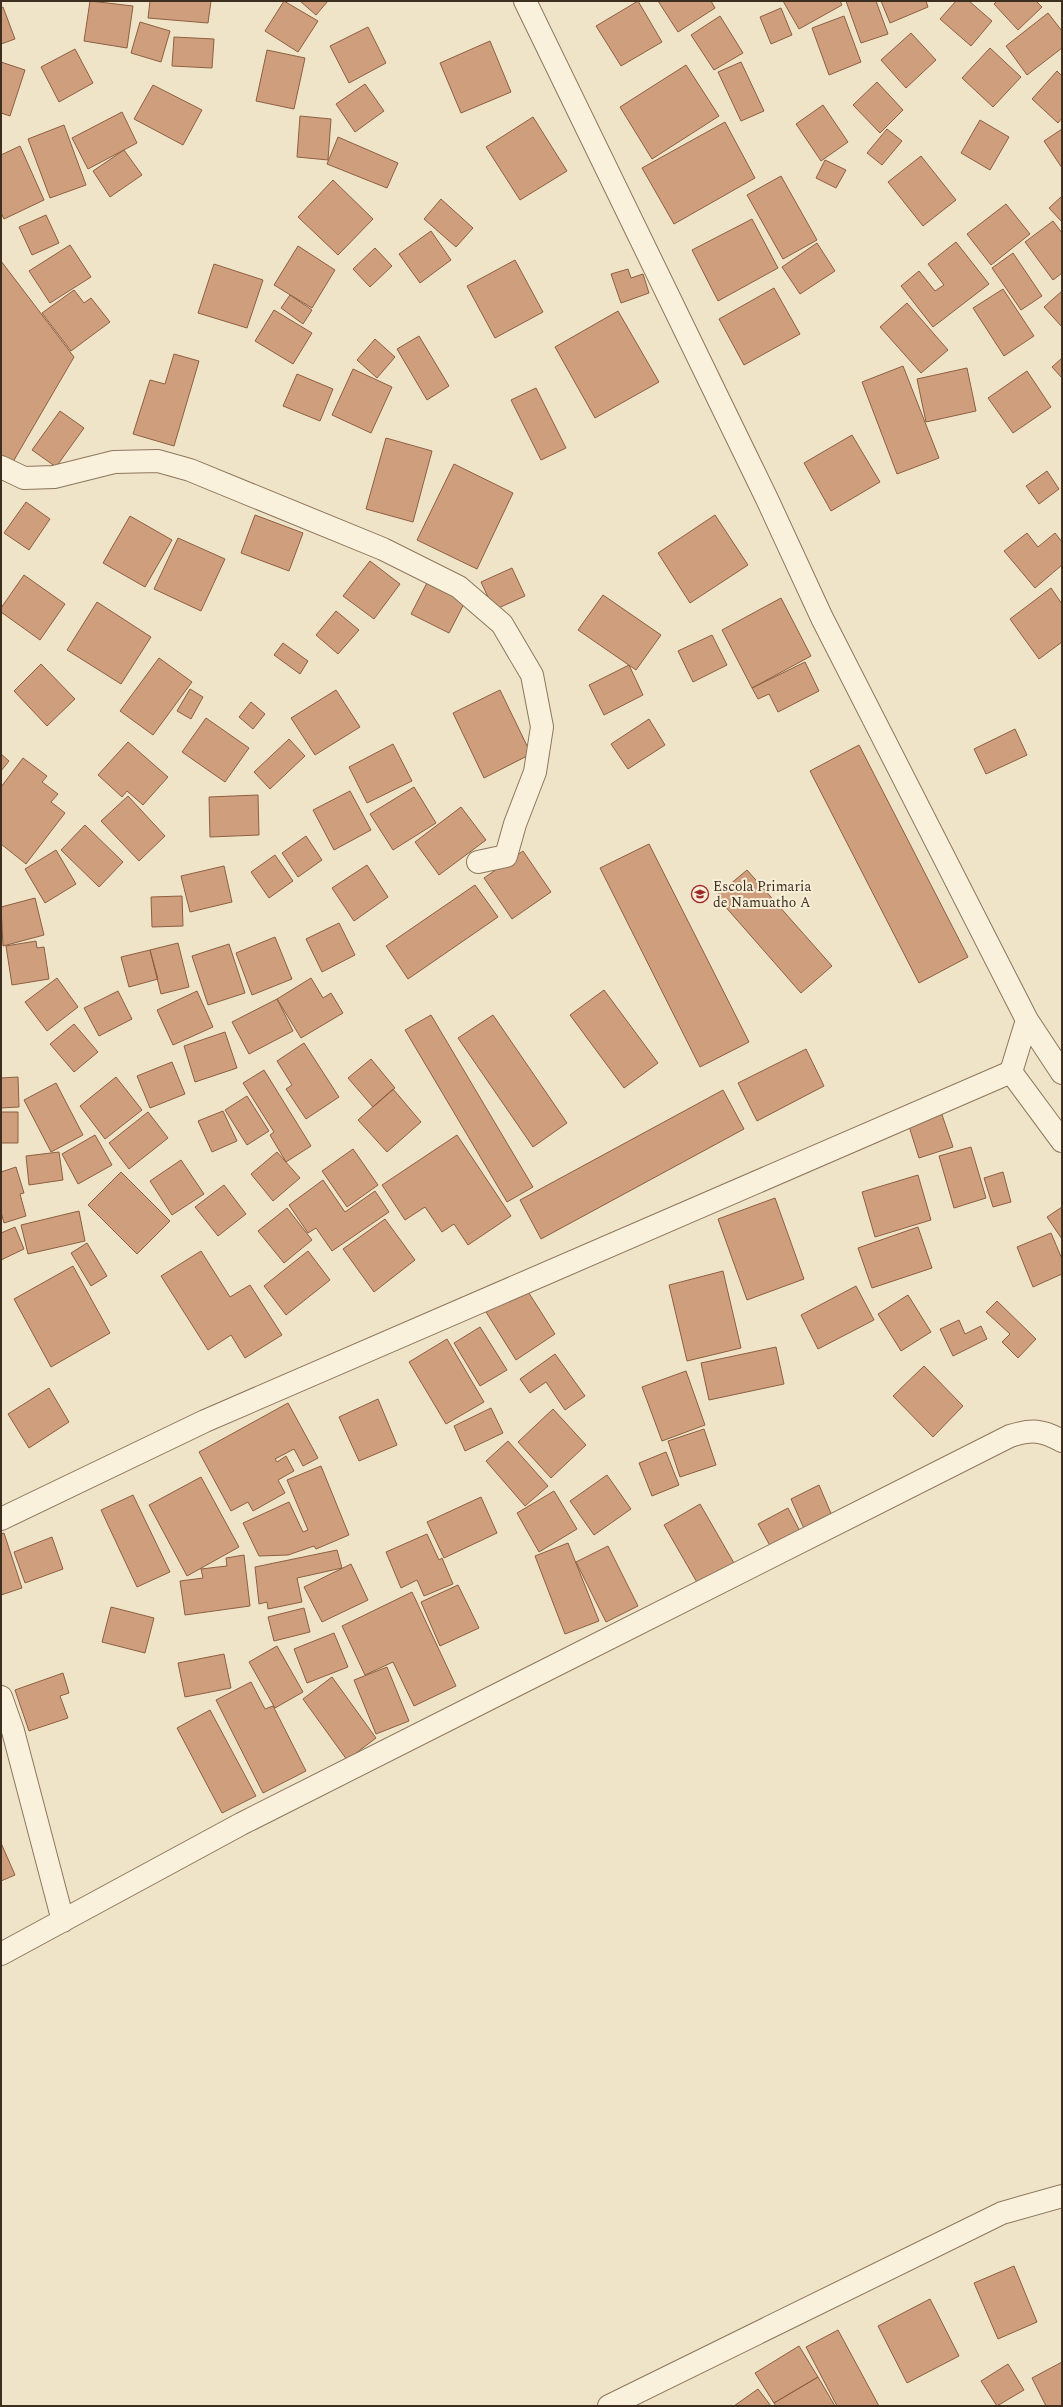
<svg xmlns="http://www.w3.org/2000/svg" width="1063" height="2407" viewBox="0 0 1063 2407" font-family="Spectral,serif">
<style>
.building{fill:#cf9f7d;stroke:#8d5f41}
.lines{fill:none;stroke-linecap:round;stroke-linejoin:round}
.minor-casing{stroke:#8d765c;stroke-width:24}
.minor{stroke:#faf1dc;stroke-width:22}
.labels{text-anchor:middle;stroke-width:4;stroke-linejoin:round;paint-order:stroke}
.poi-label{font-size:14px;fill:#3d2e20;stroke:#f7eed8;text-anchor:start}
</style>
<rect width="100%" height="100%" fill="#f0e4c8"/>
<path class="building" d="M90,1L133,6L127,48L84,41Z
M150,1H211L208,23L148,18Z
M284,1L318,21L298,52L265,31Z
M300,1H328L316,15Z
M638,1L662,42L621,66L596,26Z
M658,1H711L715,8L678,32Z
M783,1H840L842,5L799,29Z
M846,1H876L888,34L861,43Z
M881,1H926L928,7L890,23Z
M956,1H969L992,21L971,46L940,19Z
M997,1H1036L1042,7L1018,30L994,4Z
M3,7L15,39L1,44V8Z
M781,8L792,35L771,44L760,17Z
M1048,13L1062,31V48L1027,75L1006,46Z
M720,16L743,53L714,70L691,35Z
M844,16L861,62L829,75L812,28Z
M140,22L170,31L161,62L131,53Z
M368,27L386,63L349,83L330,46Z
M911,33L936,60L906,88L881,60Z
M174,37L214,39L212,68L172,66Z
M490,41L511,92L461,113L440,63Z
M990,48L1021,77L993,107L962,78Z
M75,49L93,83L59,102L41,67Z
M267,50L305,58L294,109L256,101Z
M1,62L25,70L10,116L1,113Z
M741,62L764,111L741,121L718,72Z
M686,65L719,116L652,159L620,107Z
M1057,71L1062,76V118L1058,123L1032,99Z
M877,82L903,110L880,133L853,105Z
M365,84L384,111L355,132L336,104Z
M153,85L202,110L183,145L134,119Z
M823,105L848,142L821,161L796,124Z
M122,112L137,143L88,169L72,138Z
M300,116L331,119L328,160L297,157Z
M533,117L567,171L520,200L486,147Z
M980,120L1009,137L990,170L961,153Z
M725,122L755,178L674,224L642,168Z
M64,125L86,185L50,198L28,139Z
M887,129L902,141L882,165L867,153Z
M1062,129V168L1044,141Z
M338,137L398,163L387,188L327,164Z
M20,146L44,200L4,219L1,213V155Z
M124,150L142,175L110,197L93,171Z
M921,156L956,200L923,226L888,182Z
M825,160L846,170L836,188L816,178Z
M781,176L817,240L783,259L747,195Z
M333,180L373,219L338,255L298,217Z
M1062,196V222L1049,208Z
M441,199L473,228L456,247L424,219Z
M1006,204L1030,234L991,265L967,234Z
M46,215L59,243L32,255L19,227Z
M752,219L778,268L718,301L692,250Z
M1053,221L1062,233V273L1053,280L1025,242Z
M431,231L451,260L420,283L399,254Z
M956,242L989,284L933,327L901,286L919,271L935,291L944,285L928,264Z
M817,243L835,271L800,294L782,267Z
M70,245L91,277L50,303L29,271Z
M298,246L335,270L312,308L274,285Z
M375,248L392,266L370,287L353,269Z
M1013,253L1042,296L1021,310L992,268Z
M515,260L543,312L495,338L467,286Z
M1,261L74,357L10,467L1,462Z
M214,264L263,280L247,328L198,313Z
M628,269L631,278L643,274L649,293L621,303L611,274Z
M774,288L800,334L744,365L719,319Z
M1003,289L1034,336L1004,356L973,308Z
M74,290L84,303L91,298L110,322L71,351L42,313Z
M1062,291V327L1044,307Z
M290,295L312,310L303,324L281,308Z
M907,303L948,350L921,373L880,327Z
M274,310L312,333L293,364L255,341Z
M618,311L659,382L595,418L555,347Z
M419,336L449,386L427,400L397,349Z
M375,339L395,357L377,378L357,360Z
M174,354L199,361L174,446L133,434L150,380L165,384Z
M1062,358V378L1052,367Z
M903,366L939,458L897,474L862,382Z
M967,368L976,411L926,422L917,379Z
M353,369L392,387L371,433L332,415Z
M1027,371L1051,407L1013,433L988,398Z
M297,374L333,389L320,421L283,406Z
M536,388L566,448L541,460L511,400Z
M60,411L84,428L56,467L32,450Z
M852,435L880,482L831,511L804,463Z
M386,438L432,451L413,522L366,509Z
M454,464L513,493L477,569L417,540Z
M1047,471L1059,489L1039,504L1026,486Z
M26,502L50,519L29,550L4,533Z
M255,515L303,533L289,571L241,553Z
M715,515L748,565L690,603L658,553Z
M130,516L172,540L145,587L103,563Z
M1027,533L1038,547L1055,533L1062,542V565L1035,588L1004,551Z
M178,538L225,559L201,611L154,589Z
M370,561L400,584L374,619L343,596Z
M512,568L525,596L494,610L481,582Z
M24,575L65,604L40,640L1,612V608Z
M429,579L467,598L449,633L411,614Z
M1051,588L1062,604V642L1039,659L1010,619Z
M603,595L661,635L636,670L578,630Z
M781,598L811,656L752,688L722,630Z
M97,602L151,637L121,684L67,650Z
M336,611L359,630L338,654L316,635Z
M712,635L727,665L693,682L678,651Z
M283,643L308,661L300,674L274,655Z
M159,658L192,682L153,735L120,711Z
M805,662L819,691L778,712L769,694L758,699L752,688Z
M41,664L75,699L47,726L14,691Z
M629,665L643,695L604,715L589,685Z
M190,689L203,697L191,719L177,711Z
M336,690L360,727L315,755L291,718Z
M500,690L531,754L484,778L453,713Z
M251,702L265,714L253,729L239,717Z
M206,718L249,748L225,782L182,752Z
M649,719L665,745L628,769L611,744Z
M1015,729L1027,755L986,774L974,749Z
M289,739L305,756L270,789L254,772Z
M128,742L168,777L143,805L127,791L122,797L98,775Z
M393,744L412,781L367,803L349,767Z
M859,745L968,957L919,983L810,771Z
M1,754L9,761L1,771Z
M23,758L47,776L42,782L58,794L51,802L65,813L26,864L1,844V787Z
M414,787L436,823L393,850L370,814Z
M350,791L371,830L334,850L313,810Z
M258,795L259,835L210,837L209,797Z
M128,796L165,836L139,861L101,821Z
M461,807L486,840L439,875L415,842Z
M85,825L123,862L99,887L61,850Z
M306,836L322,860L298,877L282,853Z
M649,844L749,1042L700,1067L600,868Z
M56,850L76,884L45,903L25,869Z
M523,851L551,892L512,919L484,878Z
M275,855L293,881L269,898L251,872Z
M367,865L388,897L354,921L332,888Z
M224,866L232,902L190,912L181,876Z
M747,870L832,966L801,993L716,896Z
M475,885L498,917L408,979L386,946Z
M182,896L183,926L152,927L151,897Z
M35,898L44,935L3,946L1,907Z
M339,923L355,955L322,972L306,939Z
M275,937L292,979L252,995L236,953Z
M36,941L37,948L44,947L49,979L12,985L6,946Z
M178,943L189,987L161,994L150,950Z
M229,944L245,993L208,1005L192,956Z
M150,950L158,979L129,987L121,957Z
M57,978L78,1007L47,1031L25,1002Z
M311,978L323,998L331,993L343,1013L301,1038L277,999Z
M604,990L658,1063L624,1088L570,1015Z
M118,991L132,1019L99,1036L84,1008Z
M197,991L213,1027L173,1045L157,1010Z
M277,999L293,1031L249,1054L232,1022Z
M431,1015L533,1187L507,1202L405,1030Z
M493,1015L567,1123L533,1147L458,1038Z
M74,1024L98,1052L74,1072L50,1044Z
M225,1032L237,1068L195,1082L184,1046Z
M304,1043L339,1097L306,1119L286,1089L292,1085L277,1061Z
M806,1049L824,1086L757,1121L738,1083Z
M371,1059L395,1088L373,1107L348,1078Z
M172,1062L185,1094L150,1108L137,1076Z
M264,1070L311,1146L286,1162L270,1135L274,1132L243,1083Z
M18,1077L19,1107L1,1108V1078Z
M116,1077L142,1110L105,1139L80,1106Z
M56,1083L83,1135L51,1152L24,1100Z
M393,1089L421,1122L387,1152L358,1120Z
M723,1090L744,1129L541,1239L520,1200Z
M247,1096L269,1131L247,1145L225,1110Z
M940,1109L953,1147L919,1158L907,1120Z
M223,1111L237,1141L212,1152L198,1121Z
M1,1112H18V1143H1Z
M148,1112L168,1138L129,1169L109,1143Z
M95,1135L112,1165L78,1184L62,1154Z
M457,1135L511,1216L468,1245L454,1224L442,1232L425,1207L405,1220L382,1185Z
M971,1147L986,1198L954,1208L939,1156Z
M353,1149L378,1185L347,1207L322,1171Z
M59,1152L63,1180L29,1185L26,1156Z
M277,1152L300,1178L273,1201L251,1174Z
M181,1160L204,1194L172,1215L150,1181Z
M16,1167L24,1193L20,1194L26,1216L4,1223L1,1212V1172Z
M121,1172L170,1221L137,1254L88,1205Z
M1003,1172L1011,1202L993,1207L984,1178Z
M918,1175L931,1220L875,1237L862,1192Z
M323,1180L345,1212L375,1191L389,1212L332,1251L316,1228L308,1233L289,1205Z
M224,1185L246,1214L218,1236L195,1207Z
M775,1198L804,1279L747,1300L718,1219Z
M1062,1207V1239L1047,1217Z
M287,1208L312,1240L284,1263L258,1231Z
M79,1211L85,1241L28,1254L21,1225Z
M385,1219L415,1260L374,1292L343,1249Z
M15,1227L24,1249L1,1260V1233Z
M918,1227L932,1268L872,1288L858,1248Z
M1051,1233L1062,1259V1274L1033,1287L1017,1247Z
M87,1243L107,1276L91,1286L71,1253Z
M201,1251L230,1297L250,1285L282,1335L245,1358L231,1335L208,1350L161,1276Z
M308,1251L330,1280L286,1315L264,1286Z
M73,1266L110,1333L51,1367L14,1299Z
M723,1271L741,1348L687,1361L669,1285Z
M856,1286L874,1320L818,1349L801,1315Z
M525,1287L555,1334L516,1360L486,1312Z
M908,1295L931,1332L901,1351L878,1314Z
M997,1301L1036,1339L1018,1358L1002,1342L1010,1334L986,1312Z
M959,1320L965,1334L981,1326L987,1339L953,1356L940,1329Z
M480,1327L507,1370L480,1386L454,1343Z
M447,1339L484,1402L446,1424L409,1362Z
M776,1347L784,1384L709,1400L701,1363Z
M555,1354L585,1396L565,1410L546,1382L530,1393L520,1379Z
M924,1366L963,1406L933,1437L893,1396Z
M686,1371L705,1425L662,1441L642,1387Z
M49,1388L69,1422L29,1448L8,1414Z
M378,1399L397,1445L359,1461L339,1417Z
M288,1403L318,1458L303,1466L294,1449L275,1459L277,1462L286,1456L294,1471L278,1480L285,1493L253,1511L248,1502L231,1511L199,1452Z
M491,1408L503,1433L465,1451L454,1426Z
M553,1409L586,1445L551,1478L518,1442Z
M704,1429L716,1465L680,1477L668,1441Z
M508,1441L548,1486L525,1506L486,1461Z
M666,1452L679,1485L652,1496L639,1463Z
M321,1466L349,1535L316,1549L314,1546L288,1555L259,1556L243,1523L289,1502L303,1532L308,1530L287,1480Z
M607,1475L631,1509L594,1535L570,1501Z
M201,1477L239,1547L187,1576L149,1505Z
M819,1485L833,1518L805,1531L791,1499Z
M554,1491L577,1529L539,1552L517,1513Z
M133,1495L170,1572L137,1587L101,1510Z
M481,1497L497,1533L444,1558L427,1522Z
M700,1504L738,1570L702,1591L664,1525Z
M788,1508L802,1535L773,1551L758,1524Z
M4,1533L22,1588L1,1595V1534Z
M427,1534L439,1560L442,1558L453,1584L424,1596L417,1580L401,1588L386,1552Z
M52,1537L63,1569L25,1583L14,1552Z
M568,1543L599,1621L565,1634L535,1556Z
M608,1546L638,1606L606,1622L576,1562Z
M337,1550L342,1568L297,1578L302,1602L268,1609L267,1602L259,1604L255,1567Z
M244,1555L250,1606L185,1615L180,1581L203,1578L201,1569L227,1566L226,1558Z
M351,1564L368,1600L322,1622L304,1587Z
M458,1585L479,1628L440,1646L421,1602Z
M412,1592L456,1686L414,1706L393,1662L365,1675L342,1626Z
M111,1607L154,1618L145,1653L102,1642Z
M304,1608L310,1632L274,1641L268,1617Z
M334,1633L348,1667L307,1683L294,1649Z
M277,1646L303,1692L275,1708L249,1662Z
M224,1654L231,1688L185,1697L178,1663Z
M387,1667L409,1721L376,1734L354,1680Z
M63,1673L69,1693L60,1696L68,1718L29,1731L15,1690Z
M332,1677L376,1738L347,1760L303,1699Z
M251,1682L265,1709L273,1706L306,1771L263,1793L216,1700Z
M210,1710L256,1796L222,1813L177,1728Z
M1,1843L15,1875L1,1881Z
M1014,2266L1037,2322L998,2339L974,2283Z
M930,2299L959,2356L907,2383L878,2326Z
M838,2330L879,2406H837L806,2347Z
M799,2346L818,2377L774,2403L755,2373Z
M1062,2362V2406H1046L1032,2378Z
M1008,2364L1024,2390L997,2406L981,2381Z
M818,2377L835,2406H776L774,2403Z
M758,2389L771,2406H734Z"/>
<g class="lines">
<g class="minor-casing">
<path id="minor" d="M525,1L767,499L822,618L1027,1020L1062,1073
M1,467L24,478L54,477L114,462L158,461L190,470L383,549L459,587L502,624L532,675L542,727L535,772L515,824L506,856L478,862
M1011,1072L1062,1141
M1,1519L205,1421L1011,1072L1027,1020
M1,1697L13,1731L63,1921
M1,1954L241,1824L1010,1436C1032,1429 1042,1430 1062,1441
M609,2406L1002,2213L1062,2196"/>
</g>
<use href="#minor" class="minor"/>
</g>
<defs>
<g id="school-ring" transform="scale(0.9)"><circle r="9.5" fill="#f7eed8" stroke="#9e2a2b" stroke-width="1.5"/><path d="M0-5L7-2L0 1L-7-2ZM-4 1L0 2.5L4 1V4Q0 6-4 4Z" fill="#9e2a2b"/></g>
</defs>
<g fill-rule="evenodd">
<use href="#school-ring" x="700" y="894"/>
</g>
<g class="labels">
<g class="poi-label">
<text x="713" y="891">Escola Primaria<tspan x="713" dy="16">de Namuatho A</tspan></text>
</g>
</g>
<rect width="1063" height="2407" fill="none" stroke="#3d2e20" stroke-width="4"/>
</svg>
